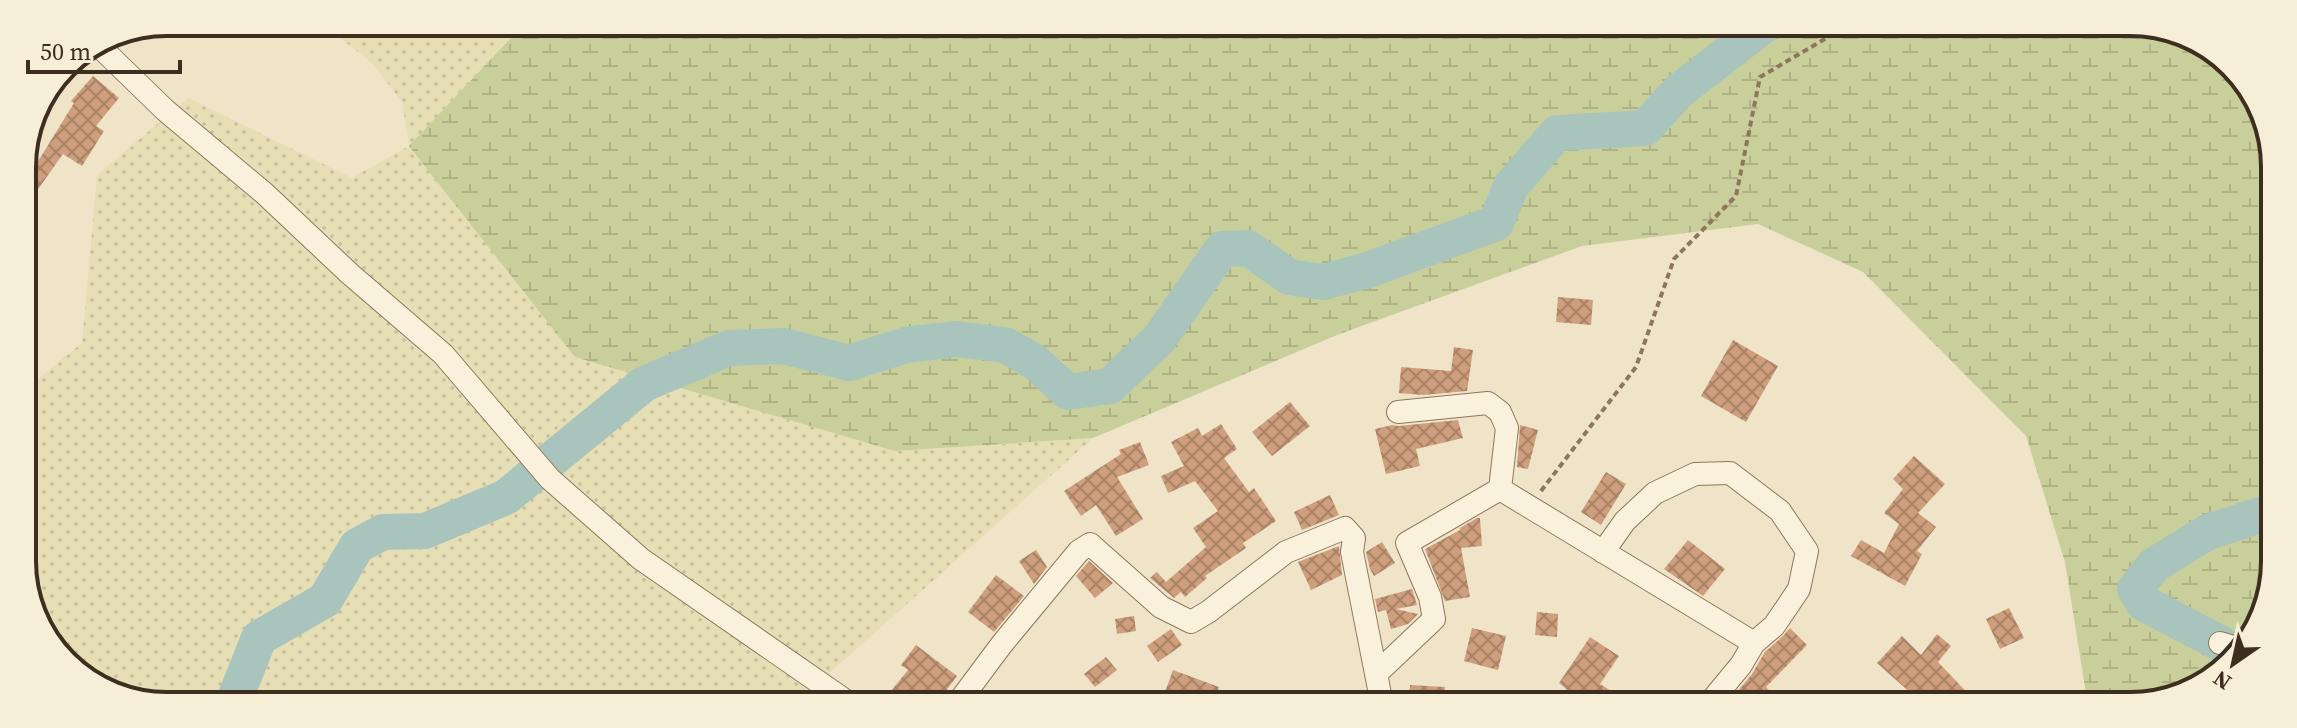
<svg xmlns="http://www.w3.org/2000/svg" width="2297" height="728" viewBox="0 0 2297 728" font-family="'Source Serif 4',serif">
<style>
.farmland{fill:url(#farmland-dots)}
.wetland{fill:url(#wetland-marsh)}
.lines{fill:none;stroke-linecap:round;stroke-linejoin:round}
.river{stroke:#a9c4bc;stroke-width:36}
.building{fill:url(#building-cross-hatch)}
.minor-casing{stroke:#8d765c;stroke-width:24}
.path{stroke:#8d765c;stroke-width:4;stroke-dasharray:6 4;stroke-linecap:butt}
.minor{stroke:#faf1dc;stroke-width:22}
.rim{fill:none;stroke:#3d2e20;stroke-width:4}
</style>
<defs>
<pattern id="farmland-dots" width="8" height="8" patternUnits="userSpaceOnUse" patternTransform="scale(2)"><rect width="8" height="8" fill="#e6deb5"/><path d="M2 2h.1M6 6h.1" fill="none" stroke="#c6bf9b" stroke-width="1.8" stroke-linecap="round"/></pattern>
<pattern id="wetland-marsh" width="20" height="14" patternUnits="userSpaceOnUse" patternTransform="scale(2)"><rect width="20" height="14" fill="#c9cf9b"/><path d="M1 5h8M5 5V1M11 12h8M15 12V8" fill="none" stroke="#aeb285"/></pattern>
<pattern id="building-cross-hatch" width="8" height="8" patternUnits="userSpaceOnUse" patternTransform="scale(2)"><rect width="8" height="8" fill="#cf9f7d"/><path d="M0 0l8 8M0 8l8-8" fill="none" stroke="#a98266"/></pattern>
</defs>
<rect width="100%" height="100%" fill="#f0e4c8"/>
<path class="farmland" d="M320,22L525,23L409,147L895,451L1093,438L796,703L129,701L58,657L25,589L24,390L82,343L97,175L188,98L352,178L409,146L402,102L373,64Z"/>
<path class="wetland" d="M525,23L2168,27L2239,71L2272,139L2270,599L2219,676L2139,706H2088L2065,562L2026,436L1863,272L1758,224L1582,246L1337,335L1093,438L895,451L575,357L409,146Z"/>
<g class="lines">
<path class="river" d="M2233,654L2220,643L2143,603L2135,589L2154,565L2208,532L2270,512
M234,701L259,638L325,600L357,546L383,532L425,531L506,497L644,384L729,348L784,346L849,363L906,345L957,339L1005,345L1035,362L1068,392L1110,386L1159,339L1222,249L1248,248L1289,277L1323,282L1368,270L1496,223L1511,186L1557,133L1645,128L1679,91L1763,26"/>
</g>
<path class="building" d="M93,76L119,98L96,126L104,131L82,166L63,154L24,209L23,207L22,158L24,154L37,163L74,103L71,101Z
M1558,297L1593,300L1591,325L1556,322Z
M1733,340L1778,366L1746,422L1701,396Z
M1454,347L1473,350L1467,391L1423,395L1399,393L1401,367L1451,371Z
M1290,402L1310,426L1272,456L1252,432Z
M1458,420L1463,438L1416,449L1420,466L1386,474L1375,429L1392,425L1399,426Z
M1221,424L1237,449L1224,458L1249,492L1254,488L1276,521L1243,543L1246,548L1205,576L1207,578L1185,597L1181,592L1174,598L1150,578L1157,572L1166,582L1206,547L1193,528L1218,511L1195,481L1168,493L1161,476L1184,466L1171,442L1198,428L1202,436Z
M1520,425L1538,430L1528,469L1517,467Z
M1140,442L1149,465L1117,477L1143,519L1116,536L1096,505L1081,516L1064,491L1121,454L1119,450Z
M1914,456L1945,484L1918,513L1936,527L1917,551L1922,554L1905,586L1851,556L1861,540L1884,553L1899,524L1884,513L1903,489L1893,479Z
M1606,472L1626,484L1601,525L1581,512Z
M1330,495L1339,515L1302,530L1294,512Z
M1477,518H1480L1482,546L1461,548L1470,597L1445,601L1425,549L1460,530V528Z
M1688,540L1725,569L1703,596L1664,569Z
M1382,542L1395,563L1374,576L1370,569L1366,552Z
M1339,546L1342,575L1311,590L1298,562Z
M1036,550L1047,567L1034,584L1019,561Z
M1089,561L1113,583L1095,598L1076,576Z
M996,575L1024,596L994,632L968,612Z
M1412,589L1417,605L1396,609L1418,614L1408,624L1391,629L1386,610L1378,612L1375,599Z
M2009,608L2024,638L2000,649L1986,619Z
M1537,612L1558,614L1557,637L1535,635Z
M1134,616L1136,631L1117,634L1115,619Z
M1472,628L1506,636L1498,670L1464,661Z
M1790,628L1807,645L1766,687L1772,693L1760,705H1726L1752,674L1765,652L1783,636Z
M1171,629L1182,645L1158,662L1147,646Z
M1937,634L1951,646L1938,662L1979,705H1924L1877,663L1902,636L1921,655Z
M1590,637L1619,656L1600,684L1632,704H1584L1559,683Z
M916,645L957,676L937,703H881L908,670L901,665Z
M1106,657L1117,670L1095,687L1084,674Z
M1173,670L1219,687L1213,704L1161,703Z
M1410,685L1445,687L1444,704H1409Z"/>
<g class="lines">
<g class="minor-casing">
<path id="minor" d="M96,43L165,110L264,193L350,274L443,354L550,479L641,559L849,703
M1398,412L1488,403L1500,412L1507,428L1500,489
M1500,489L1754,643
M1603,552L1625,521L1655,493L1695,474L1730,473L1780,511L1807,551L1799,589L1774,626L1754,643L1741,665L1708,705
M2220,643L2237,648
M1376,674L1434,619L1430,597L1407,543L1500,489
M958,703L1002,644L1079,551L1090,544L1161,607L1191,622L1208,612L1286,552L1345,528L1354,538L1352,552L1382,704"/>
</g>
<path class="path" d="M1541,491L1636,367L1674,259L1736,196L1760,77L1847,26"/>
<use href="#minor" class="minor"/>
</g>
<path d="M0 0H2297V728H0ZM167 36H2130A131 131 0 0 1 2261 167V561A131 131 0 0 1 2130 692H167A131 131 0 0 1 36 561V167A131 131 0 0 1 167 36Z" fill="#f7eed8" fill-rule="evenodd"/>
<path class="rim" d="M167 36H2130A131 131 0 0 1 2261 167V561A131 131 0 0 1 2130 692H167A131 131 0 0 1 36 561V167A131 131 0 0 1 167 36Z"/>
<g transform="translate(2233 664) rotate(214)" stroke="#f7eed8" stroke-width="6" paint-order="stroke">
<path d="M0-6L14 30L0 20L-14 30Z" fill="#3d2e20"/>
<text y="-12" font-size="22" font-weight="bold" text-anchor="middle" fill="#3d2e20">N</text>
</g>
<path d="M28 60v12h152v-12" fill="none" stroke="#3d2e20" stroke-width="4"/>
<text x="40" y="60" font-size="24" fill="#3d2e20" stroke="#f7eed8" stroke-width="6" paint-order="stroke">50 m</text>
</svg>
